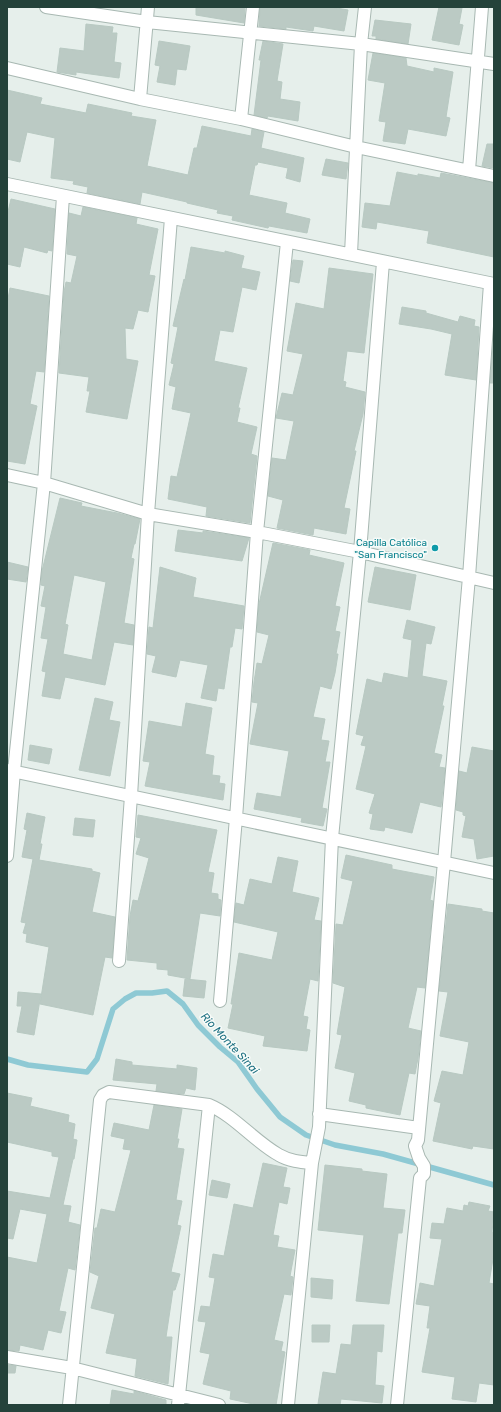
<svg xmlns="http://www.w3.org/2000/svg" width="501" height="1412" viewBox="0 0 501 1412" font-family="Rubik,sans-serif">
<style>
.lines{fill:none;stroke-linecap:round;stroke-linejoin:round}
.stream{stroke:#8ec9d4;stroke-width:5.5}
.building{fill:#bbcac4;stroke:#b8c9c2;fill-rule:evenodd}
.minor-casing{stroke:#a8b8b2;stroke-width:14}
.minor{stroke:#fff;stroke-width:12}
.culture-dot{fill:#0f9aa8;stroke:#f7fbf9;stroke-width:1.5}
.labels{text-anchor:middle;stroke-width:3;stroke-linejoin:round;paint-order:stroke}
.culture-label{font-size:10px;fill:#0d838f;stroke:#f7fbf9;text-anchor:end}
.water-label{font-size:11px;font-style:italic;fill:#1c6f80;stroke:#f7fbf9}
</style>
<rect width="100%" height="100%" fill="#e6efeb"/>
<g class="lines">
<path class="stream" d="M7,1059L28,1065L87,1072L97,1059L113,1009L125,999L136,993H152L167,991L183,1004L198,1025L220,1047L238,1062L257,1089L280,1117L306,1135L335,1145L383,1154L494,1185"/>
</g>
<path class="building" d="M196,7H245L244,23L196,15Z
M260,7H331L348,10L344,31L314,26L313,31L286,27V29L259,26Z
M439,7L462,8L459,24L463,25L459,45L432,40Z
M375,20L411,24L408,44L376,39V36H372Z
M86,24L113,27L112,33H117L114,62L121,63L119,78L76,72V75L57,72L60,48L84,51Z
M159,41L190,46L186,70L177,69L175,85L157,82L160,66L155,65Z
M263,41L283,44L277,81L282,82L280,99L300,102L298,121L268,116L267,118L254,115L261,60H259Z
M373,53L406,58L407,66L434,72V68L453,72L446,117L450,118L446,136L408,129L405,144L383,141L386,122L379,121L385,83L368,80Z
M7,90L42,98L40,104L86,113L88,104L132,113L131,116L156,120L147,166L188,175L194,148H197L202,126L251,136L252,129L264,132L261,148L304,158L300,182L286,178L288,168L258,162L257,165H255L249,195L287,203L285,213L310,219L307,233L269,226L268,228L232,220L233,216L217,213L218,210L187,203V202L142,192L140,204L87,193L88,187L73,184L74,181L51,178L55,138L27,132L20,162L7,159Z
M487,144H494V168L482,166Z
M326,159L348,163L346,179L322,175Z
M397,172L418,176V174L440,178L441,173L494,183V257L427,243L429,231L377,222L376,229L362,227L365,203L390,206Z
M11,199L55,209L52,251L48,250L47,253L24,247L20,267L7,264V216Z
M83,207L137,218L136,224L158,229L149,275L155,276L148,312L138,310L133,329L125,328L126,359L138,361L127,419L86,412L90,391H87L89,377L59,373L64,292L66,282L71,283L77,256L67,254L69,213L81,216Z
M191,247L225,253V251L244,256L241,268L260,272L256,290L242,287L233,332L220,330L214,361L247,368L238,408H240L237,422L257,427L251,454L257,456L250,523L206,516L207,507L168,499L171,476L177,477L191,413L172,409L176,387L169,385L174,364L171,363L178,327L173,326L184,279L185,280Z
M293,260L303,261L299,283L290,281Z
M329,268L373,274L364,353L347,351L343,381L346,382L345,387L365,392L363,414L354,451H356L344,508L350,509L346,534L314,528L313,535L277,528L283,500L268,496L272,458L286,460L294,421L276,418L282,393L293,395L303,354L287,351L296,303L324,309Z
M10,288L49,296L44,372L36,371L30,404L37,406L25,464L7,461V304Z
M402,307L426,311V313L458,322L460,316L475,320L474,326L479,327L476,380L445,375L452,334L431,329L399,324Z
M494,333V383H490Z
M60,498L82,503L81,506L117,513L140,519L135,544H134L131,558L134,559L124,623L134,625L133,645L114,642L105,685L65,677L60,699L42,696L46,672L42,671L48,639L41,638L46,607L41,606L45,586L41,585L42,571ZM74,575L106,582L92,660L63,654L68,625L65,624Z
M178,530L203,533V531L249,538L242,561L175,551Z
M273,543L310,550L309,555L344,563L335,606L340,607L335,631L340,632L336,654H338L335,673L331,689L320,686L313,717L325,719L321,740L329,741L325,762H330L322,808L327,809L323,826L301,822L302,818L254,809L257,793L281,797L289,751L250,744L258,703L252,702L254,682L257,663L262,664L269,635L257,632L259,604Z
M7,562L28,567L26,582L7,579Z
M160,567L196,578L193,597L244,606L242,629L235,628L232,647H230L224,689L218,688L216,701L201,698L208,665L180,660L176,677L152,672L156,656L147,654L149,627L153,628Z
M375,567L416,575L410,610L368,602Z
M407,620L435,627L431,644L426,643L422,676L447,681L442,706H444L434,753L442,755L439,767L445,768L441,807L420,802L412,833L385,827L384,831L370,829L373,814L369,813L375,794L356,789L366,746L361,745L364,736L356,734L367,679L382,683L384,673L408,678L412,640L403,638Z
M95,698L113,702L109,720L120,722L110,776L79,770Z
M186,703L212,708L205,754L214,756L212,775L220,776L219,783L225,784L223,800L145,786L150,762L143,761L149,721L182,727Z
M30,745L52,749L49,764L28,760Z
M472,747L494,751V856L477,859L474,839L462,837L466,816L463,815V812L456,810L459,771L467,773Z
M27,813L45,817L40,844H42L39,860L92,869V871L100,873L92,912L115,917L112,958L105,957L93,1015L40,1004L49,947L26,942L27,934L23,933L26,923L21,922L33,859L22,857L27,830L24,829Z
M138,815L217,830L208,872L214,873L211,893L218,894V899L221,900L220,916L200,913L190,979L168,975V970L157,969V963L127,960L130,916L133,900L138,901L149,858L136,854L141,838L136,837Z
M75,818L95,820L93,837L73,835Z
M346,855L392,865V869L434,877L430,900L433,901L425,988L417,987L408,1028L421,1031L418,1058L415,1074L409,1073L400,1115L366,1108V1105L349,1101L355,1073L335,1068L342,1035L337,1034L345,987L333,983L336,924L343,925L353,881L341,878Z
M278,857L298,861L292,892L319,898L314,920L321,921L318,981L310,979L303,1016L308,1017L306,1029L310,1030L307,1051L263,1046L265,1036L228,1028L233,1004H231L239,953L272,960L278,932L234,922L236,903L244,905L250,879L272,884Z
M448,904L482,909V911L494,913V1149L473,1146L472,1149L433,1141L441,1103L434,1101L442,1071L463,1075L469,1042L440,1036L448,992L439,991Z
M185,979L206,981L204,998L183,996Z
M18,992L41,994L34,1035L17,1032L22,1006H17Z
M116,1059L132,1062V1065L177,1069V1065L197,1068L195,1090L186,1088L184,1094L156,1091L157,1084L113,1080Z
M7,1093L32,1098L30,1106L69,1115L68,1122L75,1124L73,1139L77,1140L74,1159H73L63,1205L71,1206L68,1222L80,1225L75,1270L68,1268L59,1311L66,1312L61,1333L48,1330L43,1350L20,1345L19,1351L7,1350V1257L37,1263L47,1214L20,1209L13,1239L7,1238V1191L50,1198L59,1157L52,1156V1152L7,1142Z
M154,1105L182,1109L177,1139H179L177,1148L184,1149L176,1200L182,1201L177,1225L181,1226L171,1272L180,1274L175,1290H173L166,1337H172L168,1384L135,1376L137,1359L106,1353L115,1314L91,1308L99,1276L90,1272L95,1228H97L101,1209L115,1212L131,1150L123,1149L125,1139L111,1136L114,1123L149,1130Z
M263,1163L287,1168L283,1187L290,1188L287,1204L279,1202L273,1235L279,1236L277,1247L295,1250L290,1276L293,1277L291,1295L284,1294L274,1340L283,1342L281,1351L285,1352L276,1405H258L230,1399L231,1391L203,1384L210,1354L200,1352L206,1322L198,1321L201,1306L210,1307L215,1278L209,1277L213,1254L224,1256L234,1204L253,1208Z
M325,1165L362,1169V1171L387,1174L383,1208L405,1210L402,1233H398L389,1304L356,1301L364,1235L318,1230Z
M212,1180L230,1184L227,1198L209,1195Z
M469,1202L490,1206L488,1211L494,1212L492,1232L494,1233V1253L489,1283L494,1284V1385L479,1383L476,1402L452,1399L455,1377L422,1372L430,1328H427L430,1306L416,1304L420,1283L434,1286L442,1239L430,1238L432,1223L444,1224L447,1208L463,1211L464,1205L468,1206Z
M311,1278L333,1280L332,1299L311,1297Z
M312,1325H330L329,1342H312Z
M353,1325H384L382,1352L377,1351L375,1385L384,1386L382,1403L341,1399L340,1405L318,1404L323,1372L336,1374L341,1344L351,1345Z
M7,1365L16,1366L15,1373H7Z
M112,1390L134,1394V1391L166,1400V1405H110Z"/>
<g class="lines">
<g class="minor-casing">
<path id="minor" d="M46,7L147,22L361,44L494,64
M7,68L140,99L241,119L356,147L494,176
M140,99L148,7
M241,119L253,7
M469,170L482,7
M7,184L494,284
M351,254L361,44L365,7
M7,475L44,483L148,514L257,532L360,552L494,583
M7,770L494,873
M7,856L14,771L44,483L63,196
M119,961L131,796L148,514L171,218
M220,1001L236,818L257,532L287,242
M319,1114L419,1128
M7,1357L72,1368L219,1405
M69,1405L100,1100L103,1095L109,1092L209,1105C235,1116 254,1141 279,1155C289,1161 301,1162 312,1163
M178,1405L209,1105
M288,1405L312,1163L319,1127L332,838L360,552L383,262
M397,1405L420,1178L424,1174V1166L419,1158L415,1146L418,1140L444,862L469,577L490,284"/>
</g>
<use href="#minor" class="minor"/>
</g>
<circle class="culture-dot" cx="435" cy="548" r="4"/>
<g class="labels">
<g class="culture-label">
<text x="427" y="546">Capilla Católica<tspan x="427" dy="12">"San Francisco"</tspan></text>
</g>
<g class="water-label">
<text transform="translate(230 1043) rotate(47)" y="4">Rio Monte Sinai</text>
</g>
</g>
<rect width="501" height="1412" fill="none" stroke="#24423a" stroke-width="16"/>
</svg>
